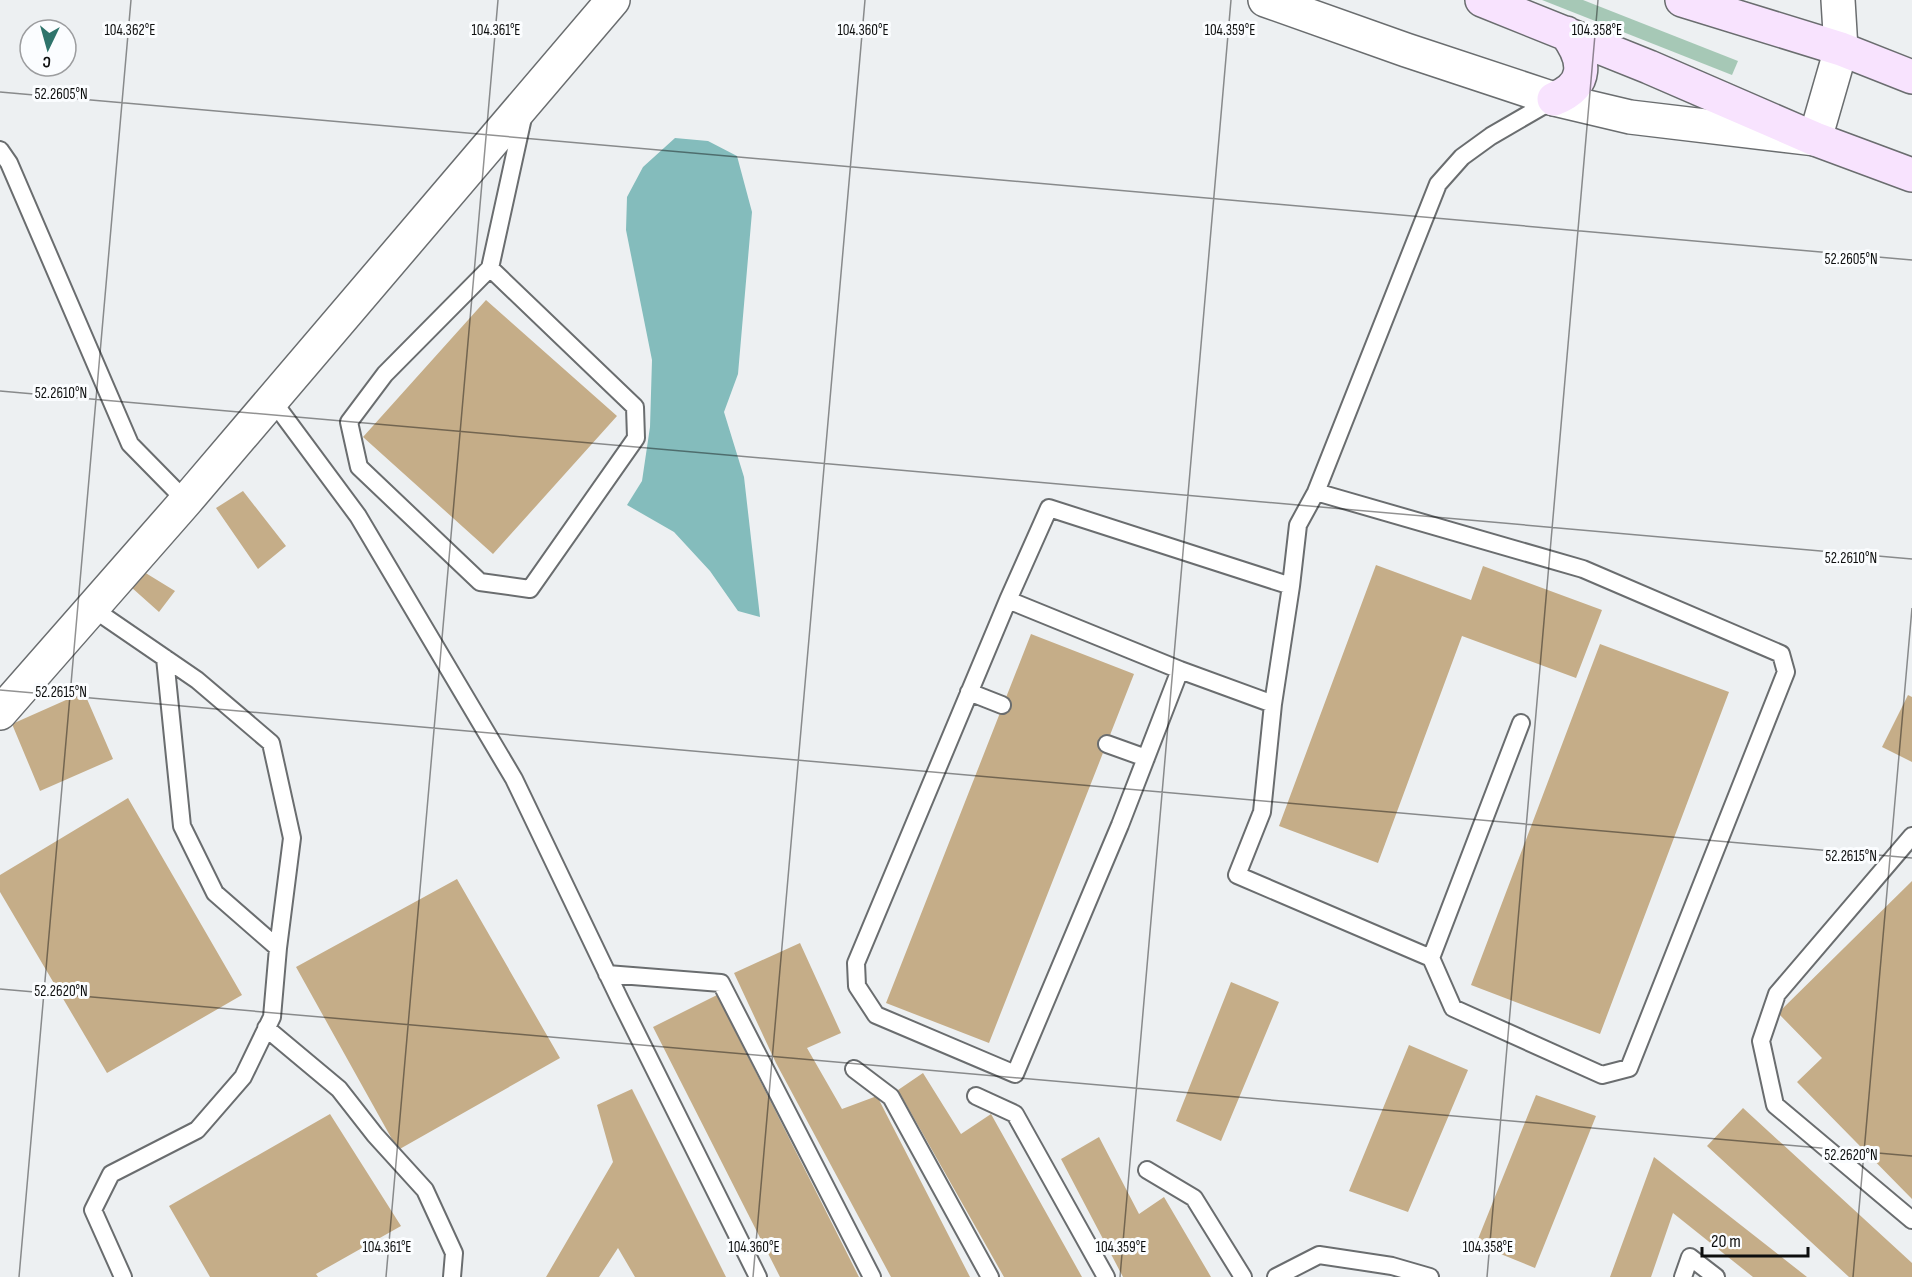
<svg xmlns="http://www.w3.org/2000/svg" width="1912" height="1277" viewBox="0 0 1912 1277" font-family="'Sofia Sans Condensed',sans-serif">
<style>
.green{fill:#a6c8b6}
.water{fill:#84bcbc}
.building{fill:#c5ad88}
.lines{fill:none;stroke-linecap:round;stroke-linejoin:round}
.service-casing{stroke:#6a6d6f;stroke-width:20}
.minor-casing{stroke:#6a6d6f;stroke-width:36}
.secondary-casing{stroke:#6a6d6f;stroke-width:36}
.service{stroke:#fff;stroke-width:16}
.minor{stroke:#fff;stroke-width:33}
.secondary{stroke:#f8e3fe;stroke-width:33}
.ticks{fill:none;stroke:#0d0e0e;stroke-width:1.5;stroke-opacity:0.45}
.ticks-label{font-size:15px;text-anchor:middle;fill:#0d0e0e;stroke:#fbfdff;stroke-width:6;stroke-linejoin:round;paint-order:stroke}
</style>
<rect width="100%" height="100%" fill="#edf0f2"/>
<path class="green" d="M1542,0H1583L1738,61L1732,75Z"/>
<path class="water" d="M675,138L708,141L737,156L752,212L738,374L724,412L744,477L760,617L738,611L710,571L674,532L627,505L642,481L650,427L652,360L626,230L627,197L643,167Z"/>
<path class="building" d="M486,300L617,416L493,554L363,437Z
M243,491L286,546L258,569L216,508Z
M1376,565L1471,600L1483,566L1602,610L1576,678L1462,636L1378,863L1279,826Z
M144,572L175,591L159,612L131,587Z
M1031,634L1134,674L989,1043L886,1003Z
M1600,644L1729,692L1600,1034L1471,985Z
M84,692L113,759L40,791L12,724Z
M1908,695L1912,697V762L1882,747Z
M128,798L242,995L107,1073L0,892V875Z
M457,879L560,1058L398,1150L296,967Z
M1912,881V1199L1797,1082L1822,1058L1778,1013Z
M800,943L841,1033L807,1048L842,1109L877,1096L970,1277H891L776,1063L734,973Z
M1231,982L1279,1002L1221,1141L1176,1121Z
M717,995L859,1277H780L653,1027Z
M1409,1045L1468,1070L1408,1212L1349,1191Z
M923,1073L961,1134L991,1114L1082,1277H1004L898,1090Z
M632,1089L726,1277H635L618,1248L599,1277H546L613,1162L597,1105Z
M1536,1095L1596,1116L1535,1268L1476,1244Z
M1743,1108L1912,1263V1277H1849L1707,1146Z
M330,1114L401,1226L316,1274L318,1277H210L169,1206Z
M1099,1137L1139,1214L1164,1197L1211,1277H1123L1061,1159Z
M1654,1157L1807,1277H1753L1673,1213L1651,1277H1610Z"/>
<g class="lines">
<g class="service-casing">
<path id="service" d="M0,150L9,163L130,444L186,501
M490,268L635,407L636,438L530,589L480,582L359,467L349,422L385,374L490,268L524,113
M272,400L358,516L514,779L620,1000L758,1277
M1316,492L1583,569L1781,654L1786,672L1629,1068L1602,1075L1453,1008L1431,958L1521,723
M1008,600L1180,670L1273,704
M92,608L197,680L271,743L292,838L278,948L272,1017L243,1077L197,1130L111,1174L93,1210L123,1277
M165,658L182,826L215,893L278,948
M1180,670L1120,825L1015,1074L876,1015L857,986L856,963L1008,600L1049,508L1291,586
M969,692L1002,705
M1107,744L1146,758
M1912,836L1777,994L1761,1041L1775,1105L1912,1220
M1431,958L1237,875L1262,812L1273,704L1291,586L1298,525L1316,492L1438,184L1462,157L1491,136L1553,100
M607,974L721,983L872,1277
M266,1028L339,1089L375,1135L425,1190L454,1253L452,1277
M854,1069L891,1097L990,1277
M976,1096L1015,1114L1106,1277
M1147,1170L1194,1198L1243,1277
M1276,1277L1319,1255L1392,1266L1430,1277
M1683,1277L1690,1257L1716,1277"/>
</g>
<g class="minor-casing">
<path id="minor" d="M1265,0L1406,50L1554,99L1630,117L1815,139L1841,49L1838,0
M0,713L186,501L613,0"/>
</g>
<g class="secondary-casing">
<path id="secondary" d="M1482,0L1649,67L1815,139L1912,175
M1682,0L1841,49L1912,77
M1554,99C1589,85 1586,60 1566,33"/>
</g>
<use href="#service" class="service"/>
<use href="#minor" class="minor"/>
<use href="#secondary" class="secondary"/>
</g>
<path class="ticks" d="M0,92L1912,260M0,391L1912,559M0,690L1912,858M0,989L1912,1156M19,1277L131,0M386,1277L498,0M753,1277L865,0M1120,1277L1231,0M1487,1277L1598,0M1853,1277L1912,608"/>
<g class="ticks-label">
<text x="130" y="35">104.362°E</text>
<text x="496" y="35">104.361°E</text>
<text x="863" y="35">104.360°E</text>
<text x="1230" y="35">104.359°E</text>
<text x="1597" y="35">104.358°E</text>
<text x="61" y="99">52.2605°N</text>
<text x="1851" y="264">52.2605°N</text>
<text x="61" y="398">52.2610°N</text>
<text x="1851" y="563">52.2610°N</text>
<text x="61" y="697">52.2615°N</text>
<text x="1851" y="861">52.2615°N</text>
<text x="61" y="996">52.2620°N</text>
<text x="1851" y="1160">52.2620°N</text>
<text x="387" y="1252">104.361°E</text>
<text x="754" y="1252">104.360°E</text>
<text x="1121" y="1252">104.359°E</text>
<text x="1488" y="1252">104.358°E</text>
</g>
<g transform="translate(48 48) rotate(185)"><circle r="28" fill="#fbfdff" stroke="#9c9d9f" stroke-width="1.5"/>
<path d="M0-4.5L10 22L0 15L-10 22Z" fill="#2e746b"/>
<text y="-9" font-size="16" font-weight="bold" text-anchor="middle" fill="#0d0e0e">С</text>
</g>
<path d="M1702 1247v9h106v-9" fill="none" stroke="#0d0e0e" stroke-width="3"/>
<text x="1711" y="1247" font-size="18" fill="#0d0e0e" stroke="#fbfdff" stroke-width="4.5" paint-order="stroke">20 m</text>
</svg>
